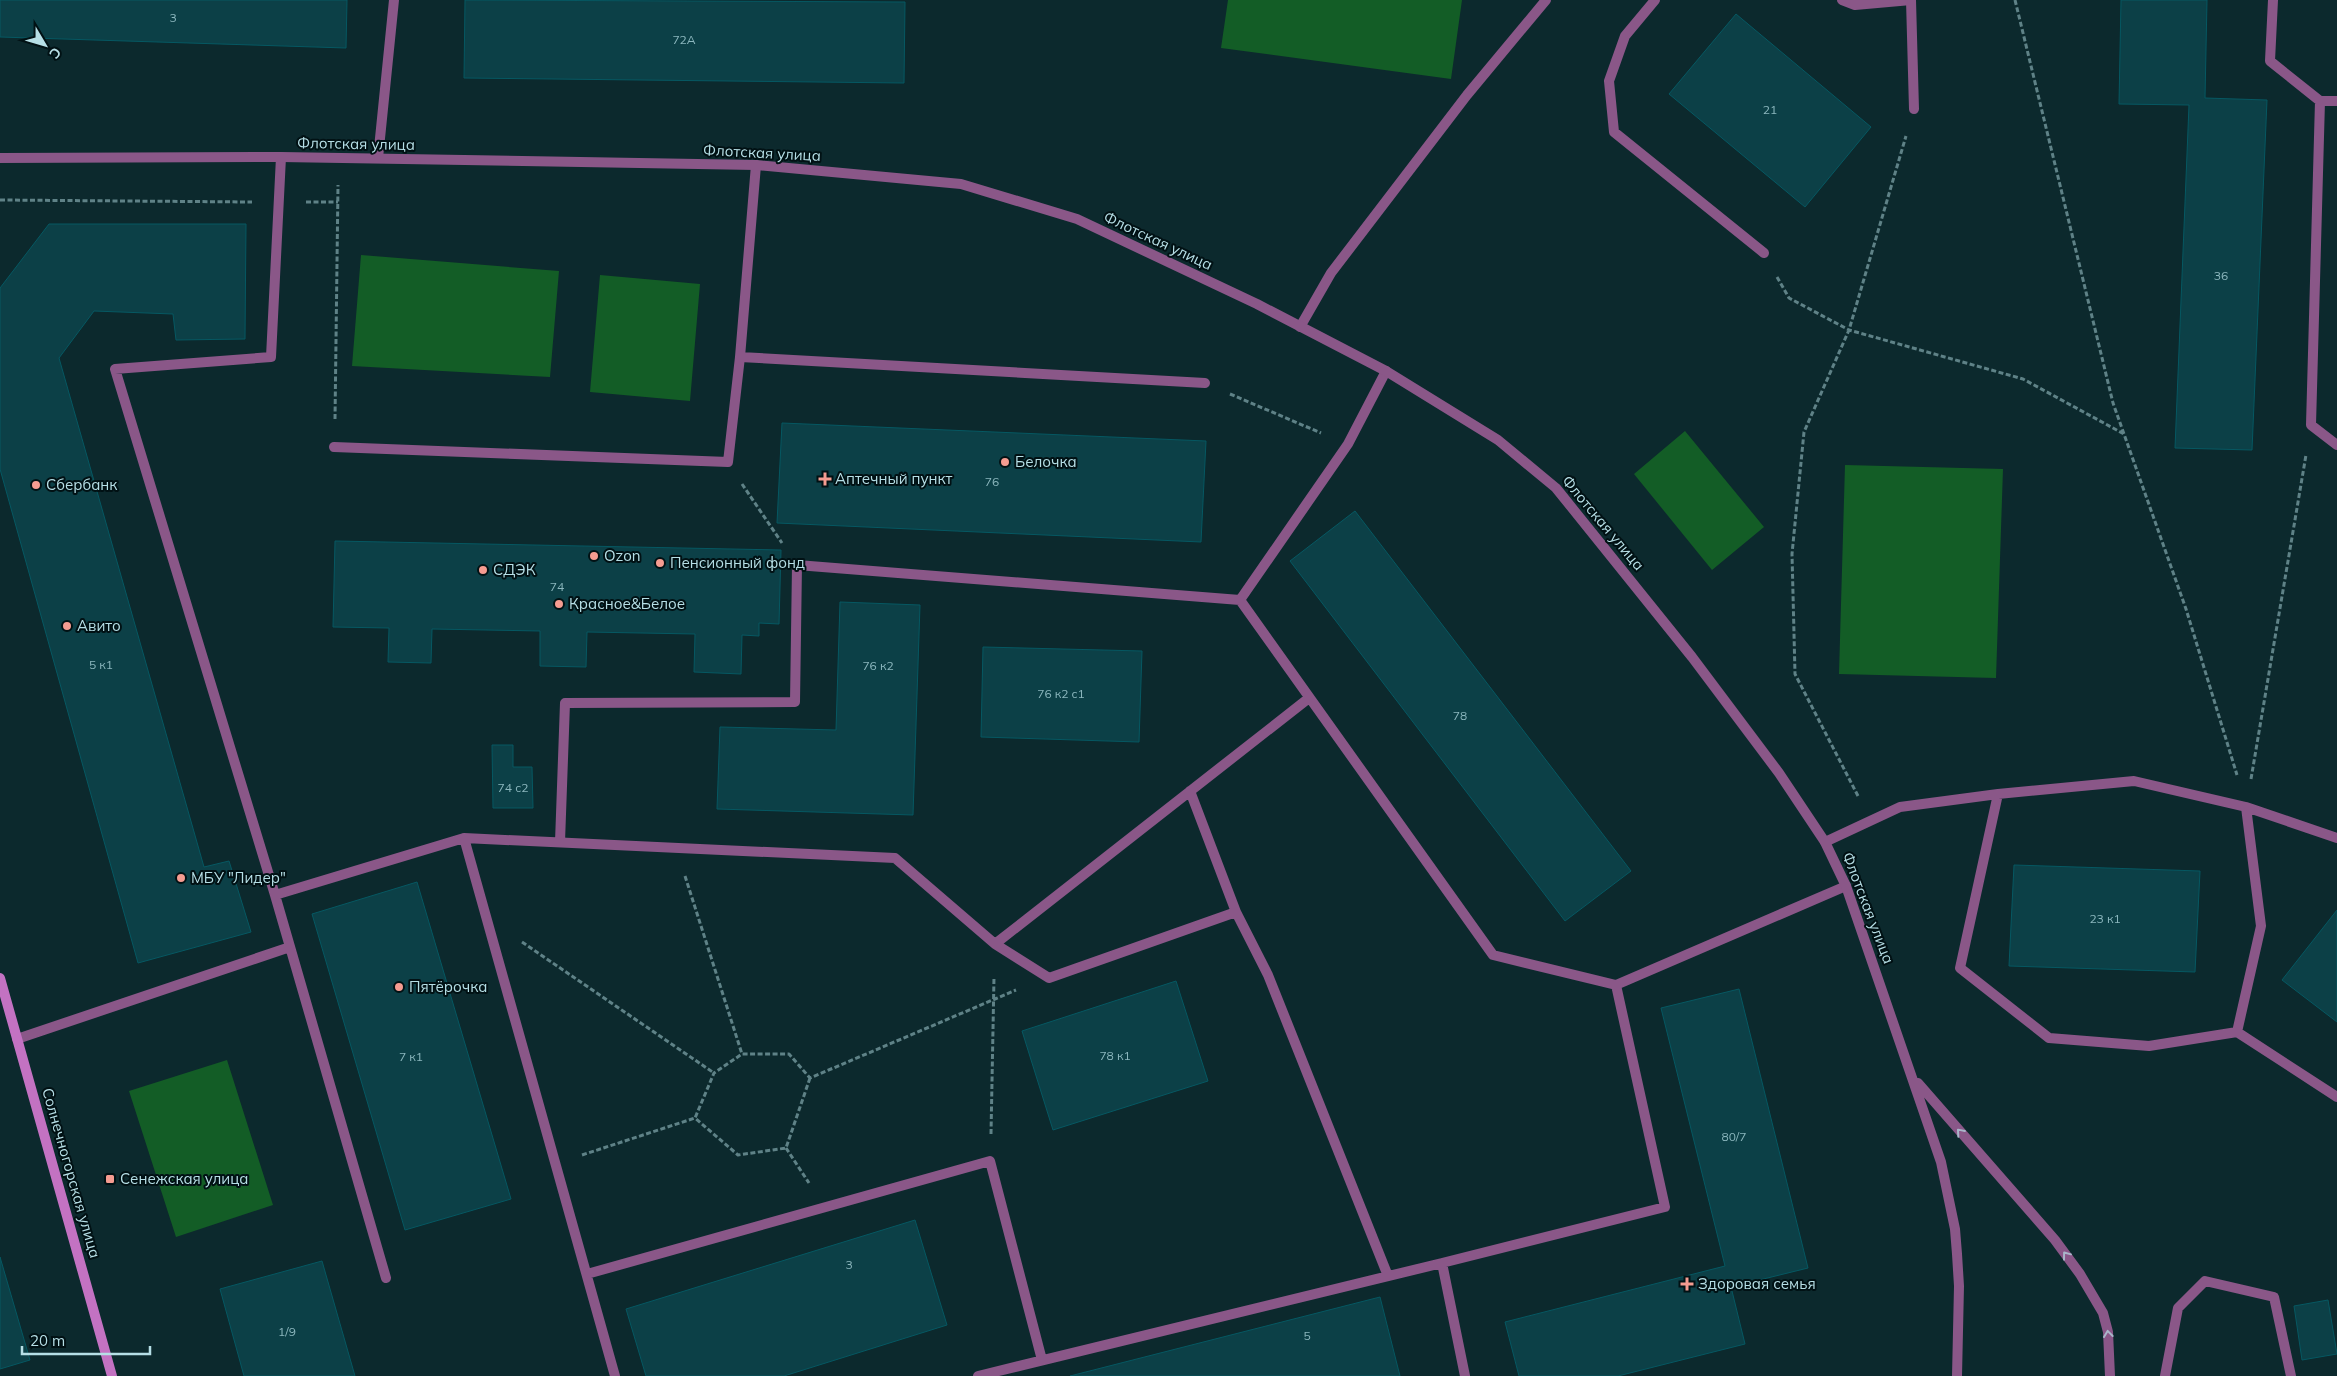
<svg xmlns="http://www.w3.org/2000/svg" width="2337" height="1376" viewBox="0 0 2337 1376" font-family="Mulish,sans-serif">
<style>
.green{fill:#135d26}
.building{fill:#0c4047;stroke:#065862}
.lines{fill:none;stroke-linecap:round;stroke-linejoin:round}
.path{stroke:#5f8287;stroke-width:3;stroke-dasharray:5 2.5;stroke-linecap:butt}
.lane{stroke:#8a5788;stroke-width:10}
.street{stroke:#8a5788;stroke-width:10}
.secondary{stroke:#c372c2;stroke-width:10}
.oneway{stroke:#a9b6ca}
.poi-dot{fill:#f59c91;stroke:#011114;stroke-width:2}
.labels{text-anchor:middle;stroke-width:4;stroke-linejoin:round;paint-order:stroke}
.number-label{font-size:12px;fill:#8cb7be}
.street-label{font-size:15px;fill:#b6dfe6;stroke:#011114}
.poi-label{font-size:15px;fill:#b6dfe6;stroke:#011114;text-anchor:start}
</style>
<rect width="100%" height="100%" fill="#0c292d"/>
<path class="green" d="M1228,0H1462L1451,79L1221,48Z
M361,255L559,271L550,377L352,366Z
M600,275L700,284L690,401L590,392Z
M1685,431L1764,527L1712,570L1634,474Z
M1845,465L2003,469L1996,678L1839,674Z
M227,1060L273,1205L176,1237L129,1091Z"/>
<path class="building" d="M0,0H347L346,48L0,37Z
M465,0L905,2L904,83L464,78Z
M2121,0H2207L2205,98L2267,100L2252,450L2175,448L2189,105L2119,104Z
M1736,14L1871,127L1805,207L1669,94Z
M49,224H246L245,339L176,340L173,314L94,311L59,358L204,867L229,861L251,932L138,963L0,469V288Z
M782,423L1206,441L1201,542L777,523Z
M1355,511L1631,871L1565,921L1290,561Z
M335,541L781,550L779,624L759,623V636L742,635L741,674L694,672L695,634L587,632L586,667L540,666V631L432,629L431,663L388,662L389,628L333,627Z
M840,602L920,605L913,815L717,809L720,727L836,730Z
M983,647L1142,651L1139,742L981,737Z
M492,745H513V767H532L533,808H493Z
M2014,865L2200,871L2195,972L2009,966Z
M417,882L511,1199L405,1230L312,914Z
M2337,910V1022L2282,980Z
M1176,981L1208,1081L1053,1130L1022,1031Z
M1739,989L1808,1268L1731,1287L1745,1344L1618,1376H1519L1505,1322L1725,1266L1661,1008Z
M915,1220L947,1325L784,1376H646L626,1309Z
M0,1257L30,1360L0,1369Z
M322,1261L355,1376H244L220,1289Z
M1380,1297L1400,1376H1070Z
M2328,1300L2337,1354L2302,1360L2294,1306Z"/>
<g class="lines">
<path class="path" d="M2015,0L2113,403L2186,609L2237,775
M0,200L252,202
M306,202H338
M1777,277L1789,298L1849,330L2023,379L2124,434
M1230,394L1321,433
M335,419L338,185
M742,484L782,543
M2251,779L2306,455
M1858,796L1795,674L1792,554L1804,432L1849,330L1906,136
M685,876L742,1054
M522,942L714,1073
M810,1078L786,1148L738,1155L695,1118L714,1073L742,1054H789L810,1078L1016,990
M991,1134L994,977
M786,1148L809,1183
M582,1155L695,1118"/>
<path class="lane" d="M1655,0L1625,36L1609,81L1614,132L1764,253
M1842,0L1855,5L1911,0
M1911,0L1914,109
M2273,0L2270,61L2320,101L2311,425L2337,445
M2320,101H2337
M378,158L394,0
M1300,327L1331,273L1467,95L1546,0
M740,357L756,165
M1386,371L1348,444L1240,600L1493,955L1616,985
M334,447L728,462L740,357L1205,383
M1190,791L1236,912L1268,975L1388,1276
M2246,807L2261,926L2237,1032L2149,1046L2049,1038L1960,968L1998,794L2134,781L2246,807L2337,838
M464,838L895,858L995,944
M560,842L565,703L795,702L797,565L1240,600
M1825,842L1900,807L1998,794
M275,895L115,369L271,357L281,157
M1236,912L1049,978L995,944L1309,698
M2237,1032L2337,1097
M17,1039L290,947
M587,1274L990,1161L1042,1360
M386,1278L275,895L464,838L615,1376
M978,1376L1442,1263
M1465,1376L1442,1263L1665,1207L1616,985L1846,886
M2165,1376L2178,1308L2205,1281L2274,1297L2291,1376"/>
<path class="street" d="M0,158L281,157L756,165L961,184L1077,219L1257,304L1386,371L1498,440L1556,488L1692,657L1779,773L1825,842L1846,886L1941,1162L1955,1229L1957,1254L1959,1286L1957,1376
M1918,1083L2055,1240L2080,1274L2103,1313L2108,1332L2110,1376"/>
<path class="secondary" d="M0,978L112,1376"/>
</g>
<defs><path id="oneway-chevron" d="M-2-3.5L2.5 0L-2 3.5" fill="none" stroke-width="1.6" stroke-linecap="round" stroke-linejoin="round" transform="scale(1.25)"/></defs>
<g class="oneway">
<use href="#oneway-chevron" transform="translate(1960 1132) rotate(-131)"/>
<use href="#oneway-chevron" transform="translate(2066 1255) rotate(-127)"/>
<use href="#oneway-chevron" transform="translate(2108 1334) rotate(-97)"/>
</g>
<g class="poi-dot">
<circle cx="1005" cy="462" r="5"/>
<path d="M822.5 471.5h5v5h5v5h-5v5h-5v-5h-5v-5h5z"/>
<circle cx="36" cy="485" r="5"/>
<circle cx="594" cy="556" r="5"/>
<circle cx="660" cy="563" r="5"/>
<circle cx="483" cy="570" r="5"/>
<circle cx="559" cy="604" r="5"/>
<circle cx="67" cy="626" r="5"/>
<circle cx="181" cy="878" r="5"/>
<circle cx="399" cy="987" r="5"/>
<rect x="105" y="1174" width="10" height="10" rx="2.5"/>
<path d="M1684.5 1276.5h5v5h5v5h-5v5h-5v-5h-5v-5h5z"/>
</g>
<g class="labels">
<g class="number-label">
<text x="173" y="22">3</text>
<text x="684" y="44">72А</text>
<text x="1770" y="114">21</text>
<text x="2221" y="280">36</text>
<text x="992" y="486">76</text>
<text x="557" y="591">74</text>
<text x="101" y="669">5 к1</text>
<text x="878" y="670">76 к2</text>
<text x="1061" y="698">76 к2 с1</text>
<text x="1460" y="720">78</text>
<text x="513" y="792">74 с2</text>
<text x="2105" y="923">23 к1</text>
<text x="1115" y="1060">78 к1</text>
<text x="411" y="1061">7 к1</text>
<text x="1734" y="1141">80/7</text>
<text x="849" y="1269">3</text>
<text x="287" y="1336">1/9</text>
<text x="1307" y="1340">5</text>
</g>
<g class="street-label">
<text transform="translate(356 144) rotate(1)" y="5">Флотская улица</text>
<text transform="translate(762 153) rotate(3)" y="5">Флотская улица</text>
<text transform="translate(1158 241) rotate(25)" y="5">Флотская улица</text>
<text transform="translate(1603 523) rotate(50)" y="5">Флотская улица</text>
<text transform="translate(1868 908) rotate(69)" y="5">Флотская улица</text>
<text transform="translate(71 1173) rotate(74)" y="5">Солнечногорская улица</text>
</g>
<g class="poi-label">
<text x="1015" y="467">Белочка</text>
<text x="835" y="484">Аптечный пункт</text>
<text x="46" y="490">Сбербанк</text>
<text x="604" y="561">Ozon</text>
<text x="670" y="568">Пенсионный фонд</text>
<text x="493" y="575">СДЭК</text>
<text x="569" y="609">Красное&amp;Белое</text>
<text x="77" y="631">Авито</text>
<text x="191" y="883">МБУ "Лидер"</text>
<text x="409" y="992">Пятёрочка</text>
<text x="120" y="1184">Сенежская улица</text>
<text x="1698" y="1289">Здоровая семья</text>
</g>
</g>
<g transform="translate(45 45) rotate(128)" stroke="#011114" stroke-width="4" paint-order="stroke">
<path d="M0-4L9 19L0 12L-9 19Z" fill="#b6dfe6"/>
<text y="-8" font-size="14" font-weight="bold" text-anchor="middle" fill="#b6dfe6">С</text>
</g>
<path d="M22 1346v8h128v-8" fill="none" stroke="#b6dfe6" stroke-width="2.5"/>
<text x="30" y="1346" font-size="15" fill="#b6dfe6" stroke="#011114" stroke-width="4" paint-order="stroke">20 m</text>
</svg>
